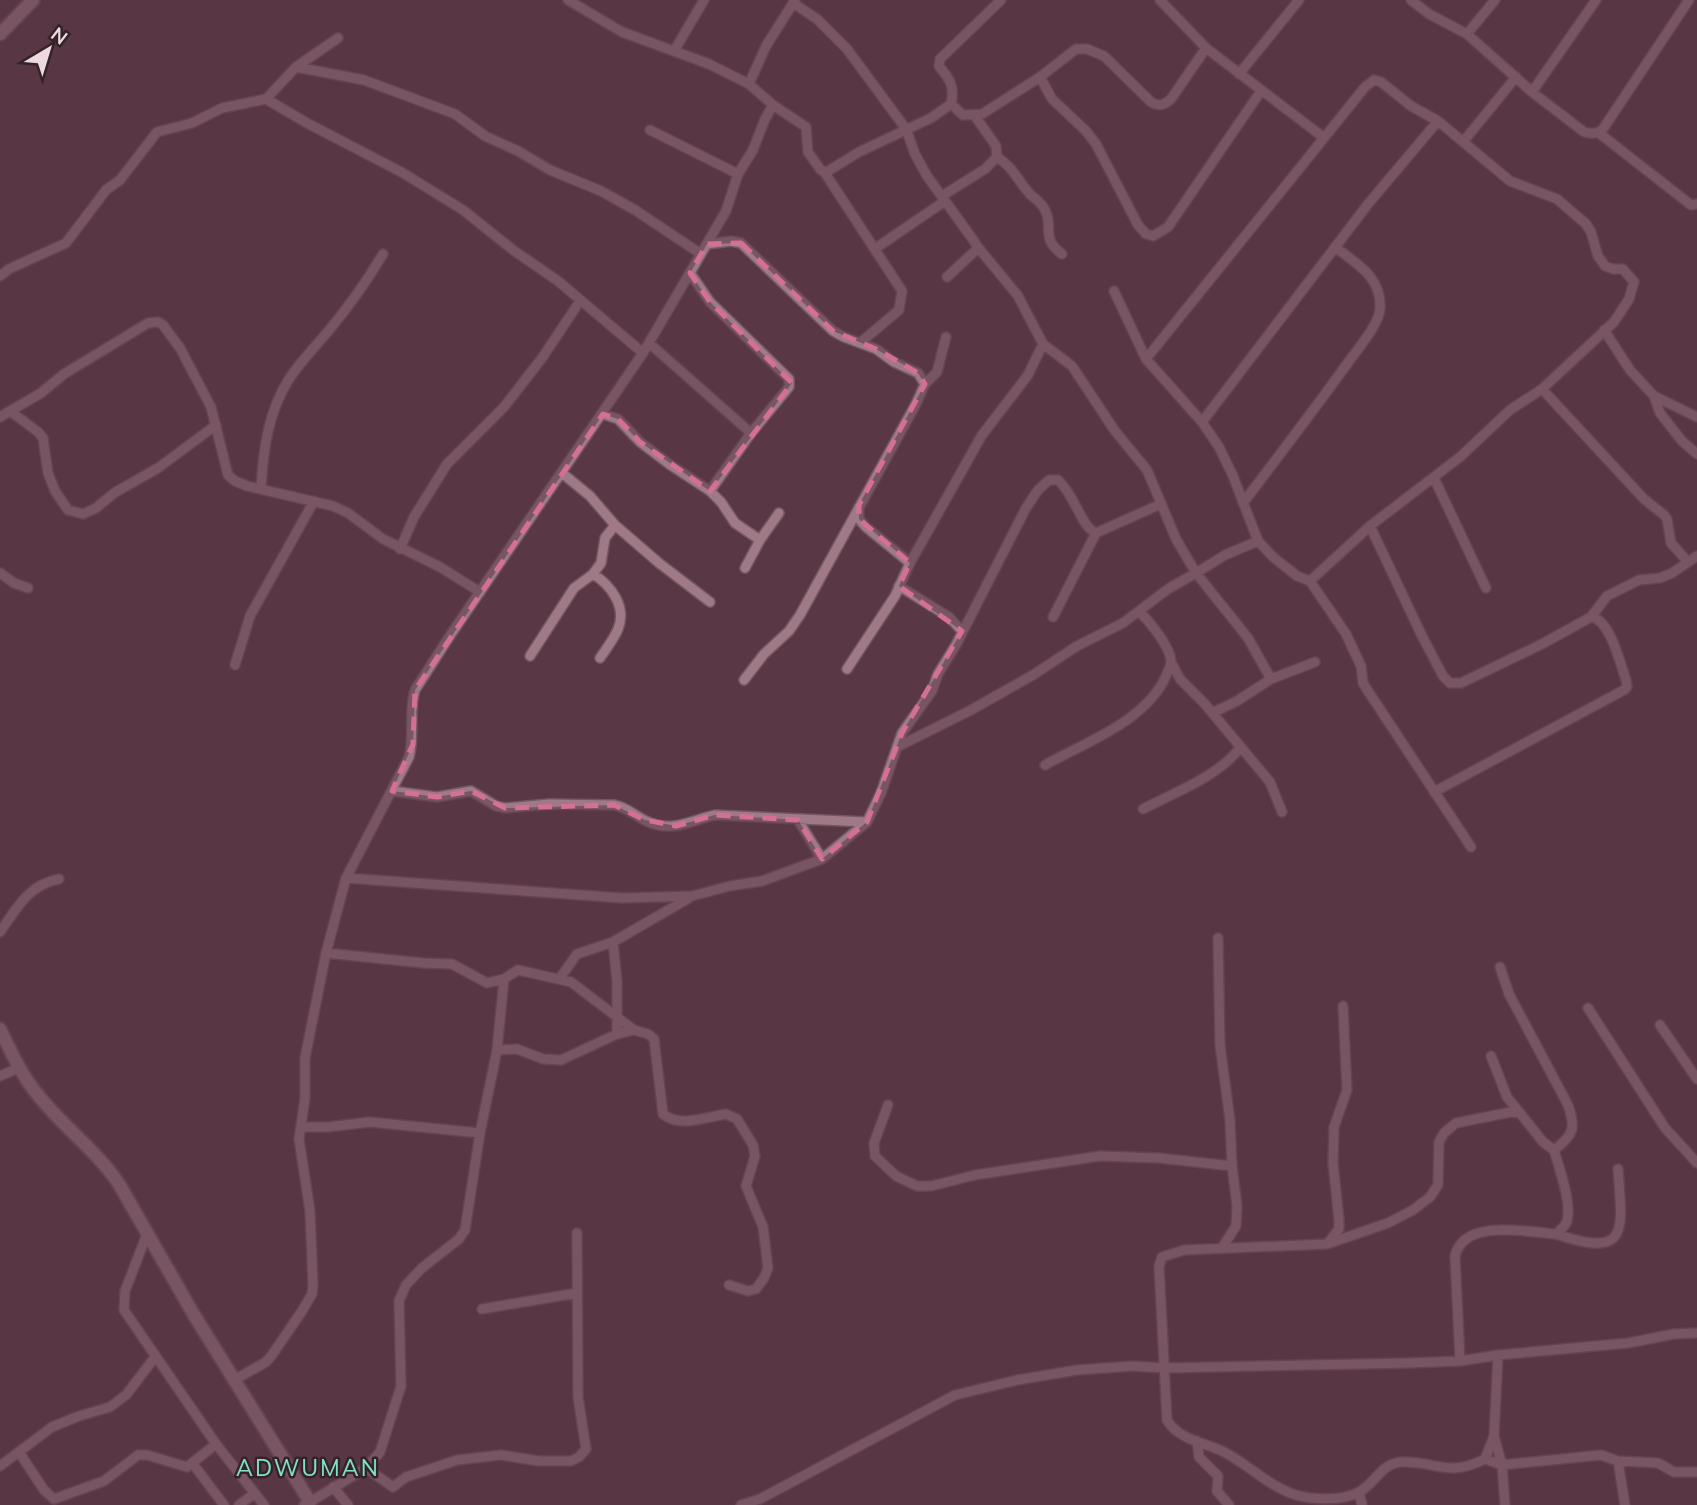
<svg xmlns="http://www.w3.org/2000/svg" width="1697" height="1505" viewBox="0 0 1697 1505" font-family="Mulish,sans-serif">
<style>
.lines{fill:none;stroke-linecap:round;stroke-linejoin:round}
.street-casing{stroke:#725661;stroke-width:12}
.secondary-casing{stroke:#725661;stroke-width:16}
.street{stroke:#a07987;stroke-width:9}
.secondary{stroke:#a07987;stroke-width:12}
.marked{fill:none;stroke:#d66f97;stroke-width:5;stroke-dasharray:14 9;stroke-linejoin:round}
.labels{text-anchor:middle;stroke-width:5;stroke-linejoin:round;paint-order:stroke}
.quarter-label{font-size:23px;letter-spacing:2px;fill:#80e1c8;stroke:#34242a}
</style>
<rect width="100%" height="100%" fill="#593744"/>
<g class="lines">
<g class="street-casing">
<path id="street" d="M568,0L622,32L709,64L749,84L773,105
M1160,0L1206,48L1323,137
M1411,0L1429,14L1467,34L1532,92L1584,132C1592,134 1597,134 1603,129L1689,0
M793,3L817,19L847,49L906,129L915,154L927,176L974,241L977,246L976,250L947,277
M1467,34L1495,0
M674,51L704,0
M296,67L364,80L455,114L485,136L518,151L550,170L601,191L635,210L701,254
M1239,74L1299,0
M1040,77L1052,99L1086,131L1096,144L1138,225L1146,234L1153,236L1168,227L1261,91
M749,84L766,46L795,0
M1532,92L1596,0
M266,99L307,123L403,173L463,210L513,250L558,281L643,353
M951,104C955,87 950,79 939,66L940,59L1001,0
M650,130L738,174
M1599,133L1691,205L1697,204
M1463,142L1516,77
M997,157C1014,168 1017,180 1030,194C1035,199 1042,203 1045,210C1054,227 1040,238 1062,254
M825,173L859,152L931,118L951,104L963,115L982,114L1040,77L1076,49H1087L1104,56L1151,102C1159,107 1164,105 1171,99L1206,48
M942,196L985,169L997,157L996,146L975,116
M707,244L731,241L741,243L833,331L844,337L876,349L894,362L918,373L925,384L916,404L800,615L789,631L764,654L744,680
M977,246L1018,296L1043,344L1072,366L1115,431L1147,470L1176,539L1196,573L1225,555L1258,541
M876,248L945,201
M690,273L710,302L789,379V387L751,433L710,491
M0,276L9,269L66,243L106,190L120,180L157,132L192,123L222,108L266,99L296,67L338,38
M1114,291L1146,359L1202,422L1219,447L1233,476L1258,541L1273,557L1297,576L1310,581L1346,634L1361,666L1363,683L1366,688L1471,847
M1604,330L1630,370L1654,396L1660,413L1682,441L1697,454
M649,343L751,433
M1146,359L1365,87L1374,80L1381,82L1411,106L1438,121L1510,181L1557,199L1586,224L1591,232L1598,256L1605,266L1613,269H1623L1634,282L1629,299L1614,322L1542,389L1510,410L1460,457L1370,526L1310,581
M925,384L937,372L946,337
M1542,389L1644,499L1664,515L1667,519L1671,543L1688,562
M1654,396L1697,417
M10,411L38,432L43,438L48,473L55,491L68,510L83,514L96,508L114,493L158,468L216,425
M603,414L618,419L640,442L669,464L710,491L721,502L735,523L760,540
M0,417L41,393L64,374L148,323L158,322L163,325L180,348L211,407L228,475L235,481L247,486L333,506L348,513L383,539L440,567L480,592
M1202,422L1368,204L1438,121
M562,473L590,496L615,525L659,563L710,602
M1434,478L1486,588
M261,489C263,451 268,412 289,379C301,361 316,346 330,329C350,305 367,281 383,254
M1243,503C1278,457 1313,411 1347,364C1356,351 1379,325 1380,309C1382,277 1357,264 1335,247
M1370,526L1422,636L1443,676L1450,683H1461L1542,644L1591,617C1610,619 1620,663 1626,680L1627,687L1624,690L1434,792
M400,549L414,517L447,464L504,407L542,358L580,301
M910,563L982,435L1028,375L1043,344
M745,568L760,540L779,513
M0,573L14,583L28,588
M593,574C611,585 627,607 618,629C614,639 606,649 600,658
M899,586L949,617L962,631
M1053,617L1096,533
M1591,617L1607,596L1639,580L1660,578L1672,573L1697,556
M530,656L574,588L593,574L601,563L605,538L615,525
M1172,664L1180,679L1204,703L1270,782L1282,812
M235,665L250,616L314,501
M847,669L895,596L910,563L866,527L859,519V507
M1212,713L1237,701L1271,679L1315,662
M897,747L971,710L1033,675L1077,646L1123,623L1168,589L1196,573L1248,638L1271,679
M1045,765C1086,742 1146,721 1166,676C1168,671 1171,666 1171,661C1170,646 1149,621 1139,611
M392,791L437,797L471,791L496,806L505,808L549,804L614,805C626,807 633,814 644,820C671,834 689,821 715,815L867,822
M1143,809C1176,792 1217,777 1240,748
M798,820L822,859
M346,878L622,898L692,896L730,886L762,881L822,859L867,822L881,793L902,733L932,691L938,674L956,645L1026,508L1038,490L1049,480H1058C1075,495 1081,527 1096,533L1161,504
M0,932C17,908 28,885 59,879
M1218,938L1220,1045L1230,1120L1232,1166L1237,1206L1236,1226L1222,1248
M613,942L617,981V1034
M326,953L423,963L452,964L487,983L504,979L518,970L571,982L634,1030L648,1034L654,1039L663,1114C679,1128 707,1117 726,1114L737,1119L753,1145L755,1156L746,1186L763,1227L768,1268L764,1278L756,1289L748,1291L729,1285
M1500,967L1509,994L1568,1105C1576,1128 1574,1135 1554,1150L1543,1142L1520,1113L1511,1112L1456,1123L1444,1133L1439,1142L1438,1185L1430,1197L1413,1210L1388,1223L1327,1244L1184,1250L1162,1257L1159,1266L1167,1420C1178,1439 1202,1442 1222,1451C1247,1463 1269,1487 1296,1495C1313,1500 1343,1501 1359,1492C1375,1484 1381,1463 1402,1462C1437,1461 1447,1478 1485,1459L1502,1465L1601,1455L1618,1461L1658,1463L1674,1472H1697
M560,978L577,954L613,942L689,898
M1588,1008L1665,1128L1697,1163
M1660,1025L1697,1079
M497,1050L517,1049L543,1059L561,1060L617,1034L634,1030
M1491,1056L1507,1097L1520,1113
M0,1076L19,1068
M888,1105L874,1143L875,1156L896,1176L917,1186H931L975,1175L1100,1156L1159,1158L1232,1166
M301,1127H328L370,1122L480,1133L497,1050L504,979
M147,1234L125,1291L124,1310L216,1444L264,1505
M1556,1234C1631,1260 1622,1229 1618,1169
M1328,1243L1339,1229V1220L1333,1163L1334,1127L1347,1090L1343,1006
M482,1309L577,1293
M1460,1361L1455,1256C1464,1218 1527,1232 1556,1234C1560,1230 1566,1226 1567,1221C1572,1203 1559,1168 1554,1150
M234,1380L266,1362L272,1355L302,1311L312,1294L313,1285L310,1211L299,1139L305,1098V1058L326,953L346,878L409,757C415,735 408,712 415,690L451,634L643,353L726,211L738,174L753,150L765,119L773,105L806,127L808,152L820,169L825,173L902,291L899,310L861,342
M1197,1441L1199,1457L1218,1476L1217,1491L1229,1505
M19,1452L44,1490L54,1499L104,1481L138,1455H147L187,1467L216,1444
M1485,1459L1494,1436
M1618,1461L1625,1505
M193,1464L224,1505
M0,1466L52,1427L79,1416L110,1407L126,1395L155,1357
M366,1468L393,1487L406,1477L457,1460L501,1455L539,1461H571L579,1457L586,1449L578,1397L577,1233
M333,1487L348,1505
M1359,1492L1362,1505
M310,1502L366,1468L380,1452L401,1386L399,1301L406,1285L422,1268L459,1239L465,1230L480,1133
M239,1505L255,1493
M741,1505L760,1499L955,1395L1017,1380L1077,1370L1133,1366L1164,1368L1408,1363L1460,1361L1498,1355
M1505,1505L1502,1465L1494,1436L1498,1355L1628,1343L1674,1334L1697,1333"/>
</g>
<g class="secondary-casing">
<path id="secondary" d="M0,34L33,0
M0,1029C11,1052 22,1076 38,1095C63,1127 96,1150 119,1184L194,1315L310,1502L306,1505"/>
</g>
<use href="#street" class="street"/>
<use href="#secondary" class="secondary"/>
</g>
<path d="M0 0H1697V1505H0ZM741,243L833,331L876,349L918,373L925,384L859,505V519L910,563L899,586L962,631L902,733L867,822L822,859L798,820L715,815L676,826L645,820L614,805L505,808L471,791L437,797L392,791L413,744L415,690L603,414L618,419L640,442L710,491L792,383L710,302L690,273L707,244Z" fill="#593744" fill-opacity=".55" fill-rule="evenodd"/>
<path class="marked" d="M741,243L833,331L876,349L918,373L925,384L859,505V519L910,563L899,586L962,631L902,733L867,822L822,859L798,820L715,815L676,826L645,820L614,805L505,808L471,791L437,797L392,791L413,744L415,690L603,414L618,419L640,442L710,491L792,383L710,302L690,273L707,244Z"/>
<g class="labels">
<g class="quarter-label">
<text x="308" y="1476">ADWUMAN</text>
</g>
</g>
<g transform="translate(49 49) rotate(38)" stroke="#34242a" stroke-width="5" paint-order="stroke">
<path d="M0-5L12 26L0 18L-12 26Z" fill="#eed9e0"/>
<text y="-10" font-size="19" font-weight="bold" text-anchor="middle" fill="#eed9e0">N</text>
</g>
</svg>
